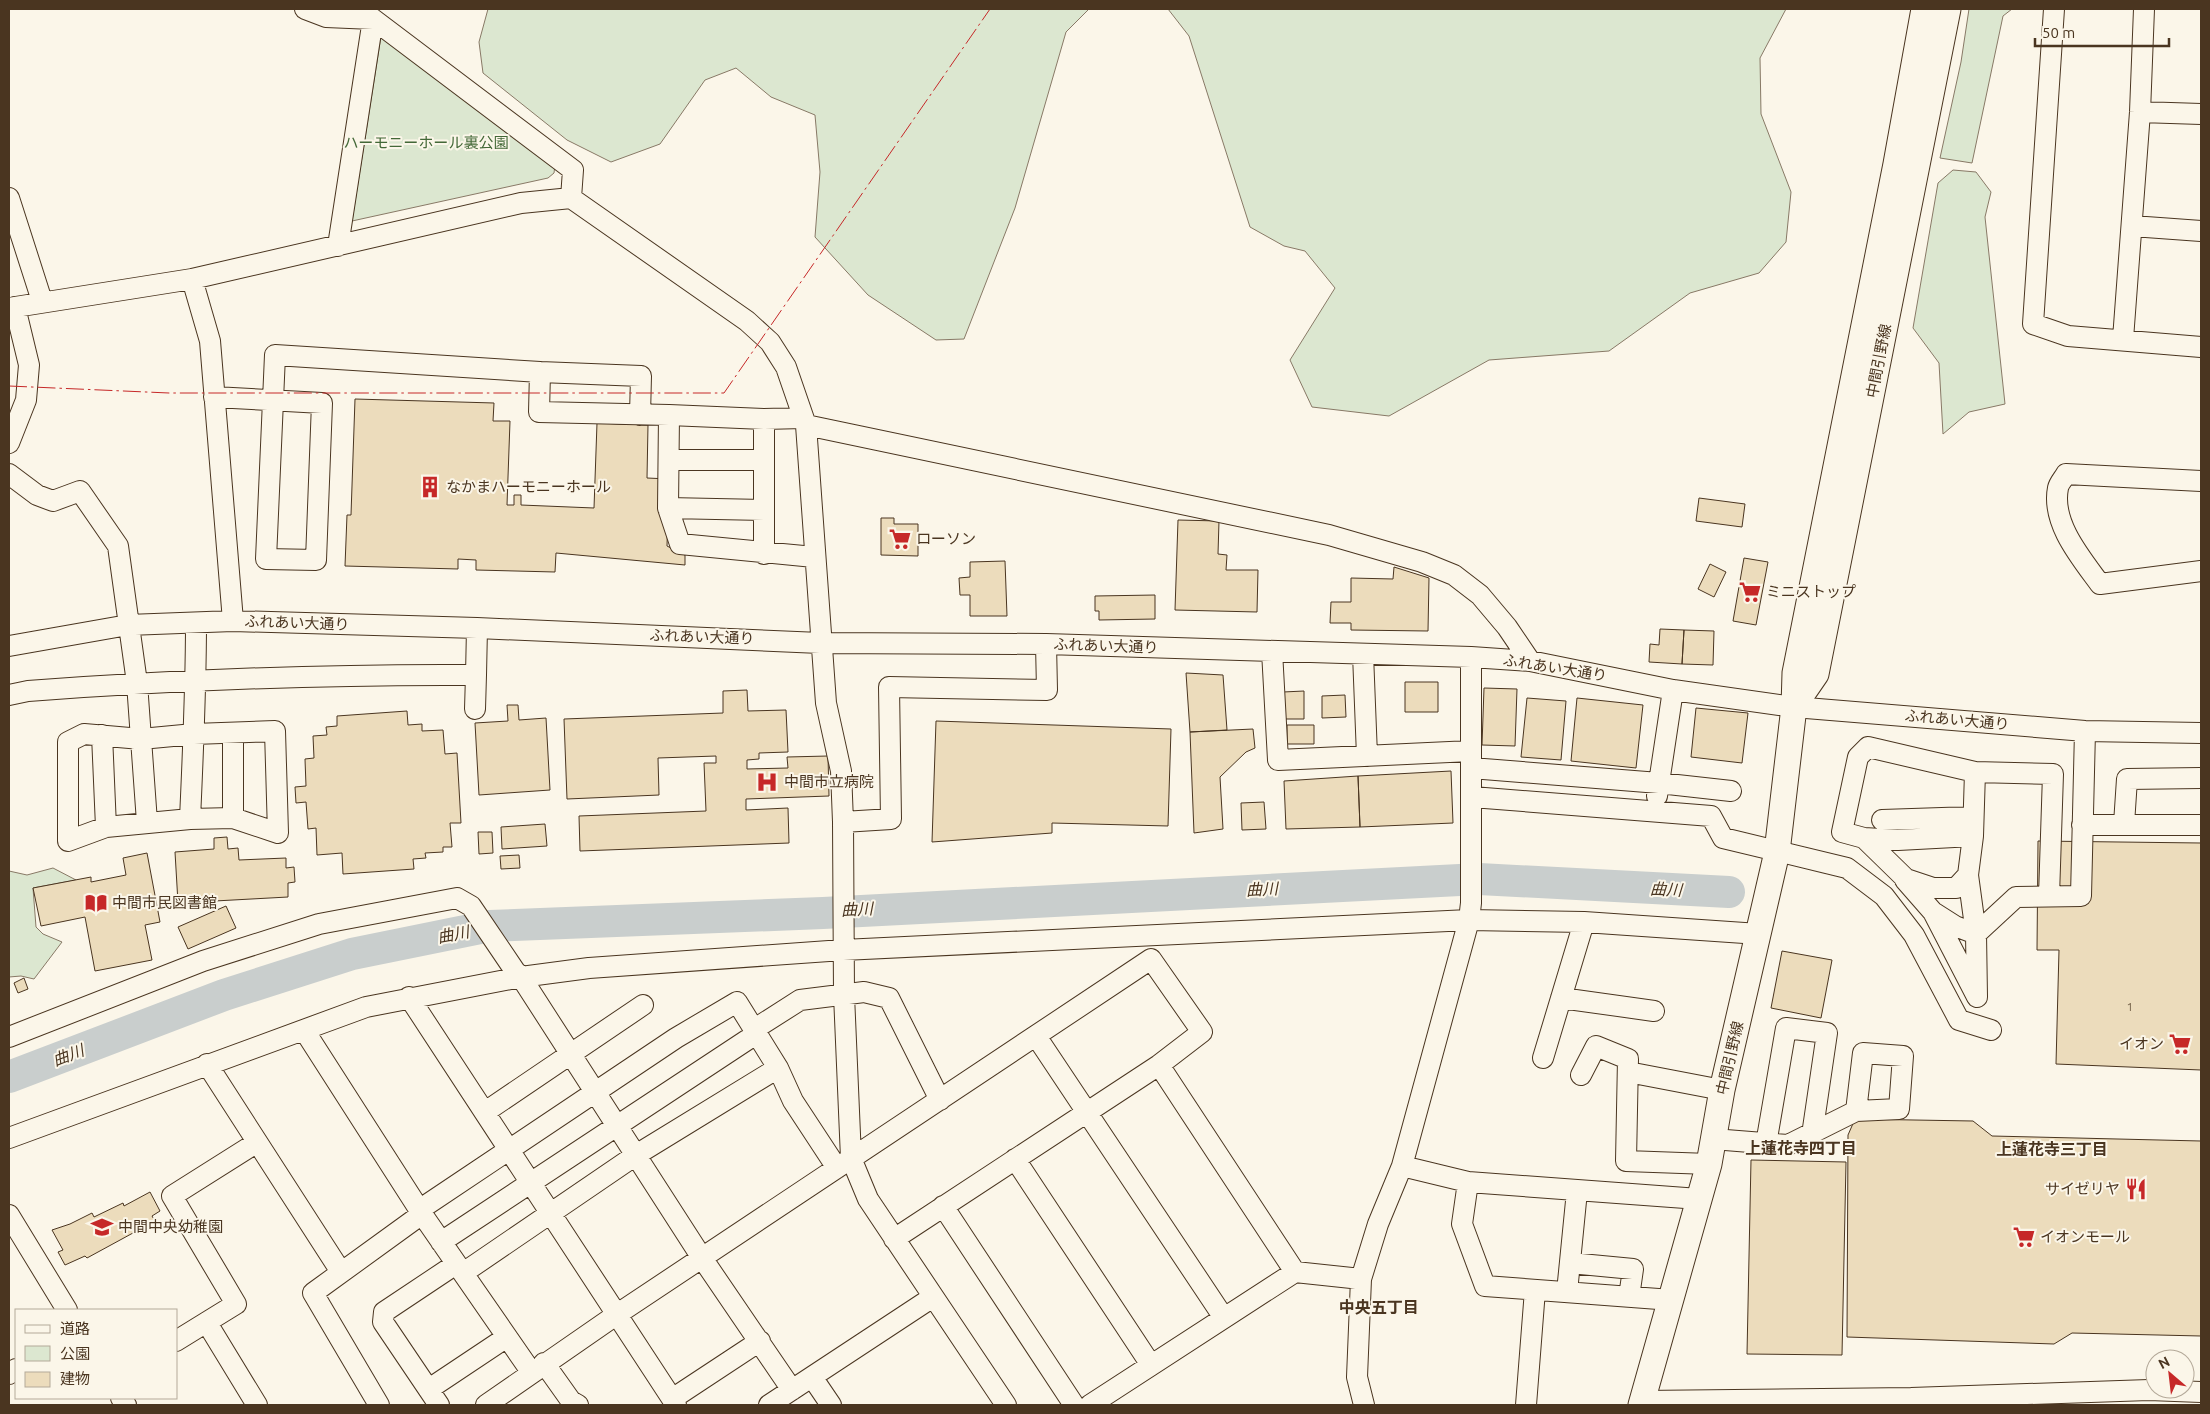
<svg xmlns="http://www.w3.org/2000/svg" width="2210" height="1414" viewBox="0 0 2210 1414" font-family="Ubuntu,'Noto Sans JP',sans-serif">
<style>
.green{fill:#dce7d0;stroke:#887966}
.lines{fill:none;stroke-linecap:round;stroke-linejoin:round}
.river{stroke:#c9cecd;stroke-width:32}
.building{fill:#ecdcbc;stroke:#4a3520}
.minor-casing{stroke:#4a3520;stroke-width:22}
.major-casing{stroke:#4a3520;stroke-width:27}
.minor{stroke:#fbf6e9;stroke-width:20}
.major{stroke:#fbf6e9;stroke-width:25}
.power{stroke:#c62828;stroke-width:1;stroke-dasharray:18 4 2.5 4;stroke-linecap:butt}
.labels{text-anchor:middle;stroke-width:4;stroke-linejoin:round;paint-order:stroke}
.number-label{font-size:12px;fill:#725f47}
.park-label{font-size:15px;fill:#436837;stroke:#fbf6e9}
.street-label{font-size:15px;fill:#4a3520;stroke:#fbf6e9}
.poi-label{font-size:15px;fill:#4a3520;stroke:#fbf6e9;text-anchor:start}
.water-label{font-size:16px;font-style:italic;fill:#4a3520;stroke:#fbf6e9}
.neighbourhood-label{font-size:16px;font-weight:bold;fill:#4a3520;stroke:#fbf6e9}
</style>
<rect width="100%" height="100%" fill="#fbf6e9"/>
<path class="green" d="M488,9H1089L1066,32L1015,208L964,339L936,340L868,295L815,237L820,172L815,115L771,97L736,68L705,80L660,144L611,162L567,140L483,73L479,42Z
M1168,9H1786L1760,58L1761,114L1791,192L1786,242L1759,273L1690,293L1609,351L1489,360L1389,416L1312,407L1290,360L1335,288L1305,251L1284,246L1250,227L1189,36Z
M1969,9H2012L2003,16L1972,163L1940,158L1961,62Z
M381,36L555,165L554,173L548,178L352,221Z
M1953,170L1976,172L1991,192L1985,217L2005,404L1969,412L1943,434L1939,363L1913,328L1938,183Z
M53,868L76,880L33,888L36,927L43,934L62,942L34,979L21,976L9,977V871L27,875Z"/>
<g class="lines">
<path class="river" d="M9,1077L224,995L352,954L490,926L823,913L1479,879L1729,892"/>
</g>
<path class="building" d="M355,399L494,403L493,421H510L507,505H514V495H521V505L594,508L597,423L648,425L647,478L669,479L667,546L685,555V565L556,553L555,572L476,570V560L458,559V569L345,566L347,515H351Z
M1699,498L1745,504L1742,527L1696,521Z
M881,518H894V524H918V556L881,555Z
M1178,520L1219,521L1218,554L1227,555L1226,570H1258L1257,612L1175,610Z
M1744,558L1768,562L1756,625L1733,621Z
M1005,561L1007,616H970V595H960L959,578L970,577V562Z
M1710,564L1726,572L1714,597L1698,589Z
M1394,567L1429,578L1428,631L1351,630V623H1330L1331,602H1351V578L1393,579Z
M1155,595V619L1099,620V611H1095V596Z
M1660,629L1684,630L1682,664L1649,662L1650,644L1659,645Z
M1684,630L1714,631L1713,665L1682,664Z
M1186,673L1223,675L1227,730L1190,732Z
M1405,682H1438V712H1405Z
M1484,688L1517,689L1515,746L1482,745Z
M747,690L748,711L786,710L788,752L759,753V759L747,760V769L788,768L787,757L828,756L829,796L746,799V810L788,808L789,843L580,851L579,816L706,811L704,763H716V756L658,758L659,795L567,799L564,719L723,713V691Z
M1304,691V719H1283V692Z
M1345,695L1346,717L1322,718V696Z
M1527,698L1566,701L1561,760L1521,757Z
M1577,698L1643,705L1636,768L1571,761Z
M507,705H518L519,720L546,718L550,790L479,795L475,723L508,721Z
M1696,708L1748,713L1742,763L1691,757Z
M407,711L408,725L422,724V731L443,730L445,754L457,753L461,823H450L452,847H443V852L425,853L426,858L413,859L414,869L343,874L342,853L317,855L316,828L308,829L306,802L296,803L295,787L306,786L305,759L314,758L313,736L327,735L326,727L337,726V716Z
M936,721L1171,729L1168,826L1052,823V833L932,842Z
M1287,725H1314V744H1287Z
M1253,729L1255,748L1246,752L1220,777L1223,829L1194,833L1190,732Z
M1451,771L1453,823L1360,827L1358,776Z
M1358,776L1360,827L1286,829L1284,781Z
M1264,802L1266,829L1242,830L1241,803Z
M545,824L547,846L502,849L501,827Z
M478,832H492L493,853L479,854Z
M227,837L228,849L238,848L239,860L286,858V868L294,867L295,882L288,883V897L178,903L175,852L214,849V838Z
M2038,841L2201,843V1070L2056,1064L2059,950H2037Z
M147,853L160,922L145,925L152,960L95,971L85,917L41,926L33,888L91,877V882L126,875L123,858Z
M519,855L520,868L501,869L500,856Z
M226,906L236,928L188,949L178,927Z
M1782,951L1832,960L1821,1018L1771,1008Z
M24,978L28,989L18,993L14,983Z
M1855,1119L1973,1121L1992,1136L2201,1141V1336L2072,1333L2054,1344L1847,1337L1848,1135Z
M1751,1160L1846,1162L1842,1355L1747,1354Z
M150,1192L160,1211L152,1216L155,1221L87,1258L85,1256L65,1265L58,1252L63,1250L52,1230L70,1224L92,1213L94,1217L123,1203L124,1206Z"/>
<g class="lines">
<g class="minor-casing">
<path id="minor" d="M305,9L326,17L373,19L573,170L571,198
M2054,9L2033,324L2068,336L2201,347
M2140,112L2201,114
M9,198L42,301
M2132,226L2201,231
M338,246L373,19
M192,279L210,341L233,621
M9,308L192,279L521,203L571,198L747,321L770,342L786,367L806,425L826,703L841,771L843,822L844,995L851,1158L868,1199L1006,1405
M2123,339L2140,112L2144,9
M214,397L322,403L316,560L266,559L275,355L540,372
M640,415L641,376L540,372L539,412L669,415
M806,425L1329,535L1422,562L1454,575L1480,595L1507,627L1530,661
M9,443L26,400L29,365L15,307
M669,460H764
M9,474L37,495L53,501L80,491L118,546L137,683L141,739L194,734L275,731L278,833L233,818L190,819C193,754 196,688 196,623
M2201,481L2066,474C2064,478 2059,483 2058,488C2051,523 2081,558 2100,584L2201,571
M668,508L669,415L764,419
M764,510V419L803,418
M764,554V510L668,508L680,544L814,557
M9,646L128,625L233,621L477,628L820,643L1046,644L1471,657L1530,661L1673,690L1794,707L2085,731L2201,733
M1272,651L1278,760L1471,751
M1363,654L1367,756
M9,695L28,691C177,680 326,674 476,675L477,628
M475,709L476,675
M233,733V818
M102,735L106,827
M1471,768L1659,783L1731,791
M1657,796L1673,690
M1472,797L1711,816L1723,838L1847,868L1884,896L1914,935L1959,1020L1991,1030
M1882,820L1972,817
M147,822L141,739L84,734L68,742V841L106,827L190,819
M843,822L891,819L889,687L1047,690L1046,644
M2124,824L2127,779L2201,778
M2082,825H2201
M1864,838L1898,840L1973,836
M1968,875L1956,888H1933L1906,879L1864,838L1842,832L1858,757L1868,747L1975,772L2053,774L2049,896
M1905,880L1933,912L1955,926L1976,934L2016,897L2081,896L2085,731
M1933,912L1977,997L1976,934L1968,875L1973,836L1975,772
M409,997L676,1405
M1561,998L1654,1011
M304,1030L422,1214L532,1373
M753,1030L800,1000L864,992L889,998L940,1100
M1036,1036L1224,1318
M9,1037L203,961L319,924L457,898L471,906L515,971L521,977L702,1258L792,1390
M1543,1058L1584,922
M207,1064L341,1272
M1159,1065L1295,1272
M1628,1072L1722,1090
M1581,1075L1596,1046L1628,1059L1626,1161L1709,1164
M485,1112L643,1005
M9,1138L366,1007L521,977L589,968L843,950L1469,920L1584,922L1759,934
M1713,1139L1788,1145L1856,1111L1863,1053L1903,1056L1899,1109L1856,1111
M1766,1144L1786,1028L1827,1033L1812,1135
M1015,1159L1151,1365
M1402,1166L1468,1182L1699,1199
M1468,1182L1462,1224L1485,1286L1672,1300
M943,1206L1074,1405
M419,1210L676,1038L737,1002L778,1068L793,1101L837,1168
M9,1215L67,1310
M441,1242L747,1040
M1570,1263L1633,1269L1629,1297
M463,1273L636,1155L778,1068
M1567,1292L1577,1191
M207,1323L257,1405
M176,1341L236,1304L172,1196L256,1143
M544,1363L571,1401L578,1405
M9,1374L16,1369
M812,1377L831,1405
M429,1389L507,1337
M121,1398L126,1405
M672,1399L760,1341
M1642,1401L1911,1398L2149,1390L2201,1392
M379,1405L313,1293L422,1214
M439,1405L383,1322L384,1312L456,1264
M486,1405L616,1315L1151,959L1202,1032L1159,1065L894,1239
M769,1405L933,1297
M1090,1405L1295,1272L1361,1279
M1364,1405L1357,1377L1361,1279L1378,1224L1402,1166L1469,920L1471,903V657
M1526,1405L1535,1290"/>
</g>
<g class="major-casing">
<path id="major" d="M1794,706L1816,674L1948,9
M1641,1405L1709,1164L1722,1090L1777,852L1794,707L1795,673L1896,164L1924,9"/>
</g>
<use href="#minor" class="minor"/>
<use href="#major" class="major"/>
<path class="power" d="M9,386L169,393H724L990,9"/>
</g>
<defs>
<g id="building-bare" transform="scale(1.725)"><path d="M-4-6H4V6H1V3H-1V6H-4ZM-2.5-4.3h1.7v1.8h-1.7ZM.8-4.3h1.7v1.8H.8ZM-2.5-1h1.7V.8h-1.7ZM.8-1h1.7V.8H.8Z" fill="#c62828" stroke="#fbf6e9" stroke-width="2.5" paint-order="stroke"/></g>
<g id="supermarket-bare" transform="scale(1.725)"><path d="M-6-5.5h2.5l.6 2H6L4.5 2H-2.5L-4.4-4H-6ZM-1.5 3.2a1.3 1.3 0 1 0 .1 0ZM3 3.2a1.3 1.3 0 1 0 .1 0Z" fill="#c62828" stroke="#fbf6e9" stroke-width="2.5" paint-order="stroke"/></g>
<g id="hospital-bare" transform="scale(1.725)"><path d="M-5-5h3v3.5h4V-5h3V5h-3V1.5h-4V5h-3Z" fill="#c62828" stroke="#fbf6e9" stroke-width="2.5" paint-order="stroke"/></g>
<g id="library-bare" transform="scale(1.725)"><path d="M-6-4Q-3-5.5-.7-3.5V5Q-3 3-6 4ZM6-4Q3-5.5 .7-3.5V5Q3 3 6 4Z" fill="#c62828" stroke="#fbf6e9" stroke-width="2.5" paint-order="stroke"/></g>
<g id="restaurant-bare" transform="scale(1.725)"><path d="M-5-6h1v4h1v-4h1v4h1v-4h1v5L-1.5 .5V6h-2V.5L-5-1ZM5-6V6H3V1.5H1.5Q1.5-4 5-6Z" fill="#c62828" stroke="#fbf6e9" stroke-width="2.5" paint-order="stroke"/></g>
<g id="school-bare" transform="scale(1.725)"><path d="M0-5L7-2L0 1L-7-2ZM-4 1L0 2.5L4 1V4Q0 6-4 4Z" fill="#c62828" stroke="#fbf6e9" stroke-width="2.5" paint-order="stroke"/></g>
</defs>
<g fill-rule="evenodd">
<use href="#building-bare" x="430" y="487"/>
<use href="#supermarket-bare" x="900" y="539"/>
<use href="#supermarket-bare" x="1750" y="592"/>
<use href="#hospital-bare" x="767" y="782"/>
<use href="#library-bare" x="96" y="903"/>
<use href="#supermarket-bare" x="2180" y="1044"/>
<use href="#restaurant-bare" x="2136" y="1189"/>
<use href="#school-bare" x="102" y="1227"/>
<use href="#supermarket-bare" x="2024" y="1237"/>
</g>
<g class="labels">
<g class="number-label">
<text x="2130" y="1011">1</text>
</g>
<g class="park-label">
<text x="426" y="148">ハーモニーホール裏公園</text>
</g>
<g class="street-label">
<text transform="translate(1879 361) rotate(-79)" y="5">中間引野線</text>
<text transform="translate(297 623) rotate(2)" y="5">ふれあい大通り</text>
<text transform="translate(702 637) rotate(2)" y="5">ふれあい大通り</text>
<text transform="translate(1106 646) rotate(2)" y="5">ふれあい大通り</text>
<text transform="translate(1555 668) rotate(9)" y="5">ふれあい大通り</text>
<text transform="translate(1957 720) rotate(5)" y="5">ふれあい大通り</text>
<text transform="translate(1730 1058) rotate(-77)" y="5">中間引野線</text>
</g>
<g class="poi-label">
<text x="446" y="492">なかまハーモニーホール</text>
<text x="916" y="544">ローソン</text>
<text x="1766" y="597">ミニストップ</text>
<text x="784" y="787">中間市立病院</text>
<text x="112" y="908">中間市民図書館</text>
<text x="2164" y="1049" text-anchor="end">イオン</text>
<text x="2120" y="1194" text-anchor="end">サイゼリヤ</text>
<text x="118" y="1232">中間中央幼稚園</text>
<text x="2040" y="1242">イオンモール</text>
</g>
<g class="water-label">
<text transform="translate(1262 889) rotate(-3)" y="6">曲川</text>
<text transform="translate(1666 889) rotate(3)" y="6">曲川</text>
<text transform="translate(857 909) rotate(-3)" y="6">曲川</text>
<text transform="translate(453 934) rotate(-11)" y="6">曲川</text>
<text transform="translate(68 1055) rotate(-21)" y="6">曲川</text>
</g>
<g class="neighbourhood-label">
<text x="1801" y="1154">上蓮花寺四丁目</text>
<text x="2052" y="1155">上蓮花寺三丁目</text>
<text x="1379" y="1313">中央五丁目</text>
</g>
</g>
<rect width="2210" height="1414" fill="none" stroke="#4a3520" stroke-width="20"/>
<rect x="15" y="1309" width="162" height="90" fill="#fbf6e9" stroke="#b4a999"/>
<rect x="25" y="1325" width="25" height="8" fill="#fbf6e9" stroke="#b4a999"/>
<text x="60" y="1334" font-size="15" fill="#4a3520">道路</text>
<rect x="25" y="1346" width="25" height="15" fill="#dce7d0" stroke="#b4a999"/>
<text x="60" y="1359" font-size="15" fill="#4a3520">公園</text>
<rect x="25" y="1372" width="25" height="15" fill="#ecdcbc" stroke="#b4a999"/>
<text x="60" y="1384" font-size="15" fill="#4a3520">建物</text>
<g transform="translate(2170 1374) rotate(332)"><circle r="24" fill="#fbf6e9" stroke="#b4a999"/>
<path d="M0-4L9 19L0 12L-9 19Z" fill="#c62828"/>
<text y="-8" font-size="14" font-weight="bold" text-anchor="middle" fill="#4a3520">N</text>
</g>
<path d="M2035 38v8h134v-8" fill="none" stroke="#4a3520" stroke-width="2.5"/>
<text x="2042" y="38" font-size="15" fill="#4a3520" stroke="#fbf6e9" stroke-width="4" paint-order="stroke">50 m</text>
</svg>
